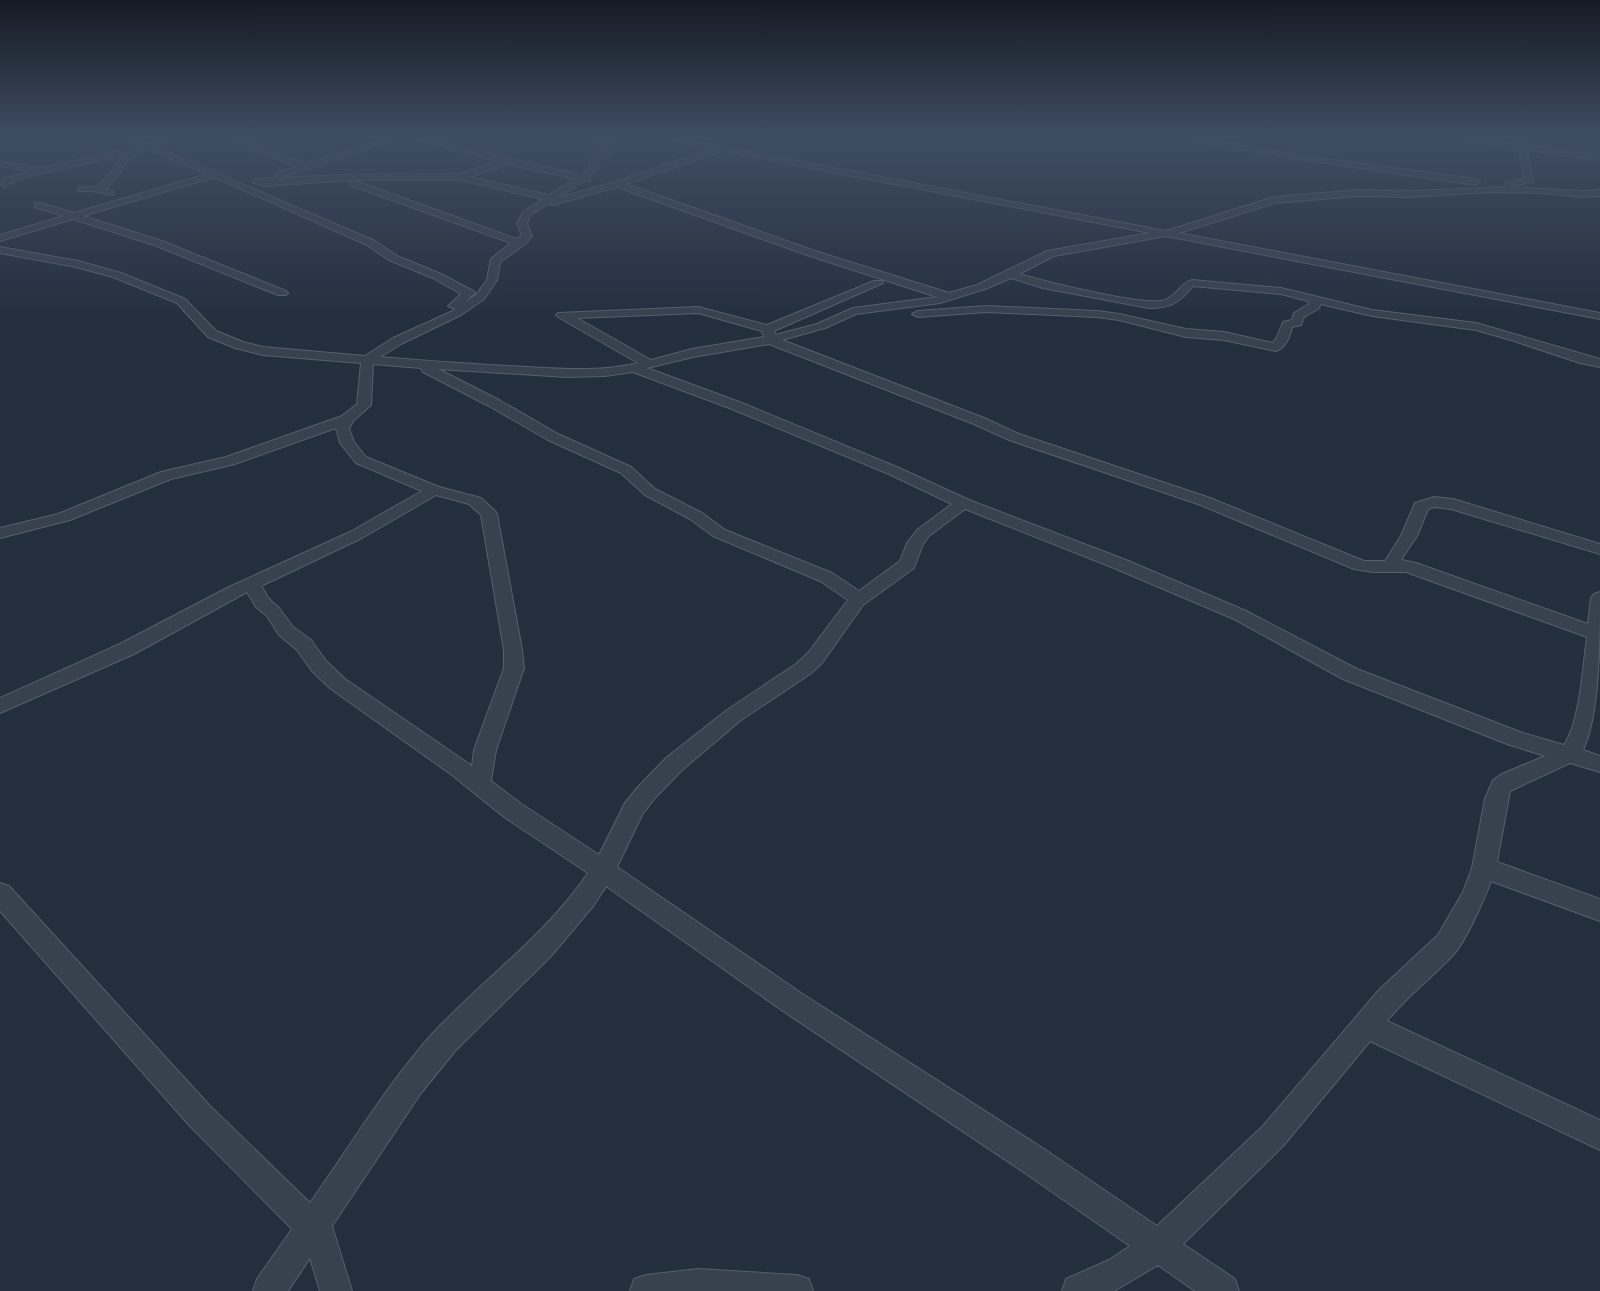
<svg xmlns="http://www.w3.org/2000/svg" width="1600" height="1291" viewBox="0 0 1600 1291" font-family="'Fira Sans',sans-serif">
<style>
.lines{fill:none;stroke-linecap:round;stroke-linejoin:round}
.minor-casing{stroke:#565f6c;stroke-width:2}
.minor{fill:#38414e;fill-rule:evenodd}
</style>
<rect width="100%" height="100%" fill="#242f3e"/>
<g class="lines">
<g class="minor-casing">
<path id="minor" d="M120,137C132,137 139,143 147,143C155,144 167,137 179,137L154,146L375,241L397,256L441,274L473,291L475,293L465,302L476,295L487,280L491,259L511,243L350,185L349,183L353,180L265,186L252,182L256,179L336,175L459,174L499,161L403,137H416L581,175L591,167L590,160L606,147L586,137C597,137 607,138 614,147L613,150L597,163L599,167L589,177L590,181H584L557,198L618,181L712,149L656,137H671L1166,231L1274,197L1357,190L1412,191L1505,187V183L1524,179L1519,149L1453,139L1449,137H1468L1518,144L1517,137H1525L1526,145L1600,156V160L1527,150L1533,181L1512,187L1582,191L1600,190V196L1582,197L1542,193L1489,192L1412,197L1357,196L1275,203L1179,233L1600,313V319L1166,236L1054,256L1019,274C1043,281 1145,307 1165,300C1177,296 1180,283 1192,280L1281,288L1372,310L1476,323L1600,359V367L1580,363L1511,340L1476,330L1372,316L1321,304L1318,309L1304,317L1301,325L1292,327C1290,336 1286,348 1276,351L1224,340L1186,337L1119,320L1097,317L986,312L918,317L912,314L918,311L986,306L1097,311L1119,314L1186,329L1224,332L1273,343L1277,337L1283,322L1292,320L1294,313L1309,304L1308,301L1281,294L1193,286C1180,303 1170,308 1149,308L1043,288L1011,278L985,289L940,303L856,314L825,328L782,340L984,418L1019,434L1210,498L1364,561H1385L1401,536L1415,503L1434,497L1453,499L1600,544V554L1451,509L1435,507L1428,509L1417,536L1402,558V560L1416,563L1588,624L1591,598L1594,594L1600,592C1600,634 1600,716 1583,750L1600,756V772L1570,763L1510,791L1497,862L1600,899V921L1491,881C1484,900 1467,938 1455,953C1433,977 1407,996 1387,1021L1600,1120V1150L1370,1041L1283,1146L1183,1244L1235,1279L1239,1291H1195L1158,1265L1114,1291H1062L1066,1279L1109,1260L1130,1246L1022,1171L783,1011L606,886L594,905L551,956L455,1051L421,1093L332,1226L352,1291H320L310,1258L288,1291H253L257,1279L292,1229L189,1125L0,911V883L9,886L209,1105L310,1203C349,1148 389,1081 435,1031C486,977 546,935 588,873L504,817L452,775L331,689L312,671L297,650L279,635L267,616L256,607L247,592L134,654L0,713V698L120,644L229,587L350,532L422,491L356,463L340,443L336,428L235,464L171,479L70,520L0,538V528L58,514L161,472L226,457L342,416L357,404L361,363L263,355L235,348L208,337L177,303L113,277L76,267L0,253V247L78,261L121,273L185,299L216,331L243,342L263,347L365,356L393,338L453,311L455,309L448,306L461,294L433,278L389,260L367,245L214,177L83,216L162,241L286,291L288,293L286,295H278L154,245L73,219L0,241V235L64,216L35,207V203H41L74,213L207,174L147,149L140,150V153L127,160L120,173L105,189L113,191V195L92,191H78V187H97L113,170L121,156L138,149L140,146ZM722,151L1150,233L1047,251L977,285L949,293L815,251L626,184ZM508,164L575,179L549,195L470,177ZM460,180L543,199L523,212L517,224L522,235L517,239L353,180ZM617,187L807,255L937,297L853,308L817,324L775,335L774,331L883,283L882,281H874L767,325L698,307L558,313L556,315L558,317L638,363C603,372 564,369 528,367C479,365 430,361 380,357L401,344L461,315L484,299L497,280L500,262L524,245L532,236L527,224L530,215L549,203L553,205ZM698,313L762,331L764,337L692,349L651,360L577,318ZM769,344L974,424L1009,440L1198,504L1354,569L1373,572H1406L1587,637C1583,665 1580,722 1564,745L1520,732L1357,669L1246,611L1126,560L969,500L899,468L742,403L647,368L693,357ZM373,364L421,368L423,372L489,406L548,440L621,473L645,495L690,519L713,536L820,581L848,600L808,653L796,664L727,710L666,758L638,787L625,803L599,855L520,803L491,781L496,750L524,668L522,650L497,514L495,511L481,498L439,487L366,457L354,442L349,429L353,421L371,405ZM438,369L567,377L605,376L633,372L732,409L889,474L952,504L917,530L907,543L900,561L859,591L832,573L725,530L702,513L655,489L631,467L558,434L499,400ZM436,495L469,504L481,515L504,650V668L474,750L472,766L345,679L326,661L311,640L293,627L279,608L269,599L261,586L362,538ZM965,509L1114,568L1234,619L1343,679L1507,744L1545,756L1502,774L1493,780L1485,799L1472,868L1463,892L1438,935L1379,990L1263,1126L1157,1226L1044,1149L801,993L617,867L642,815L654,799L682,770L741,720L810,674L822,663L863,605L914,568L923,544L929,536Z
M392,137H403L279,178L275,175L276,173L297,167L237,144L244,142L305,164Z
M1175,137H1192L1304,156L1476,179L1480,182L1476,185L1304,160L1179,139Z
M119,151H122V155L26,177L10,183L5,187L1,184L3,179L31,171L0,166V162L41,168Z
M698,1269L797,1275L809,1279L813,1291H630L634,1279L646,1275Z"/>
</g>
<use href="#minor" class="minor"/>
</g>
<linearGradient id="sky" x2="0" y2="1"><stop stop-color="#141a22"/><stop offset="0.43" stop-color="#3f4d63"/><stop offset="1" stop-color="#3f4d63" stop-opacity="0"/></linearGradient>
<rect width="1600" height="318" fill="url(#sky)"/>
</svg>
